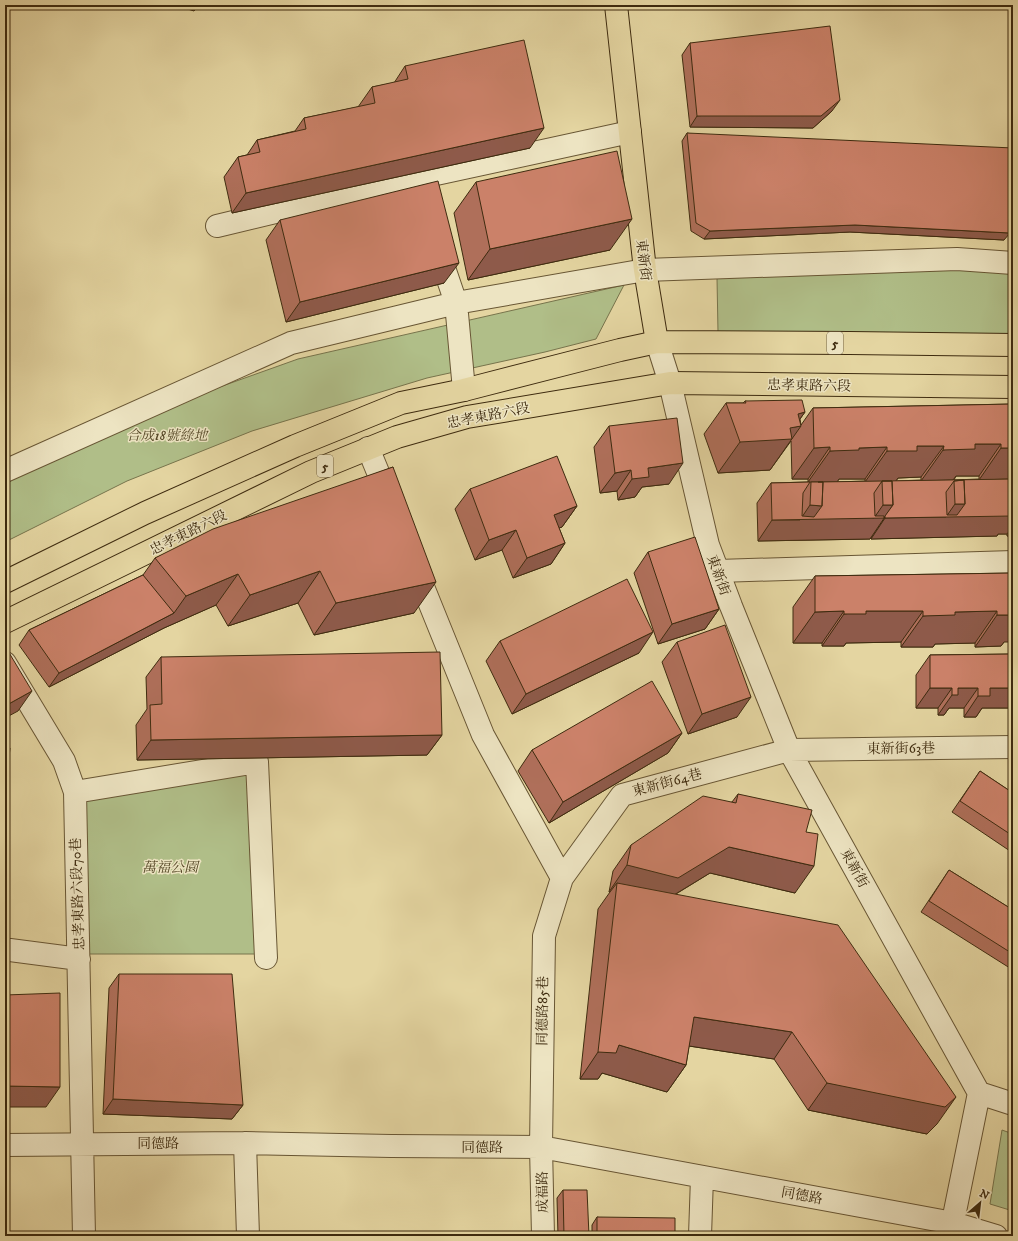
<svg xmlns="http://www.w3.org/2000/svg" width="1018" height="1241" viewBox="0 0 1018 1241" font-family="'IM FELL DW Pica','Noto Serif TC',serif">
<style>
.green{fill:#b0be88;stroke:#77744c}
.lines{fill:none;stroke-linecap:round;stroke-linejoin:round}
.minor-casing{stroke:#685634;stroke-width:24}
.major-casing{stroke:#3e2b0f;stroke-width:24}
.minor{stroke:#ede4c2;stroke-width:22}
.major{stroke:#e4d5a1;stroke-width:22}
.wall{fill:#af6f5a;stroke:#3e2b0f;fill-rule:evenodd}
.shaded-wall{fill:#8e5a4a;stroke:#3e2b0f}
.building{fill:#cb8169;stroke:#3e2b0f;fill-rule:evenodd}
.labels{text-anchor:middle;stroke-width:3;stroke-linejoin:round;paint-order:stroke}
.shield{fill:#ede4c2;stroke:#726245;stroke-width:1}
.shield-label{font-size:13px;font-weight:bold;fill:#3e2b0f}
.street-label{font-size:14px;fill:#3e2b0f;stroke:#ede4c2}
.park-label{font-size:14px;font-style:italic;fill:#554827;stroke:#ede4c2}
</style>
<rect width="100%" height="100%" fill="#e4d5a1"/>
<filter id="stains"><feTurbulence type="fractalNoise" baseFrequency=".005" numOctaves="4"/><feColorMatrix values="0 0 0 0 .2 0 0 0 0 .09 0 0 0 0 .02 0 0 0 .5 -.17"/></filter>
<radialGradient id="worn" r=".72"><stop offset=".6" stop-color="#630" stop-opacity="0"/><stop offset="1" stop-color="#630" stop-opacity=".3"/></radialGradient>
<path class="green" d="M939,268L1013,272V334L718,332L717,278Z
M624,285L596,339L545,352L427,378L252,431L127,481L5,542V479L158,409L298,359Z
M254,766L263,954H84L81,796Z
M1002,1130L1013,1134V1211L990,1204Z"/>
<g class="lines">
<g class="minor-casing">
<path id="minor" d="M413,179L630,132
M217,226L413,179L425,214
M438,250L456,303L464,390
M657,342L670,383L708,545L731,606L789,750L979,1093L950,1236
M368,448L389,499
M5,471L291,343L456,303L645,270L957,259L1013,263
M415,567L483,735L562,878
M718,571L1013,562
M5,663L64,761L75,792L84,1236
M75,792L257,762L266,958
M10,950L79,959
M979,1093L1013,1104
M245,1143L248,1236
M5,1145L245,1143L391,1146L541,1147L953,1223L996,1236
M543,1236L541,1147L544,936L562,878L622,795L789,750L1013,747
M700,1236L702,1177"/>
</g>
<g class="major-casing">
<path id="major" d="M616,5L645,270L657,342
M5,582L145,513L295,446L401,403L464,390L620,350L657,342L850,343L1013,345
M5,622L311,472L397,437L467,417L670,383L1013,387"/>
</g>
<use href="#minor" class="minor"/>
<use href="#major" class="major"/>
</g>
<path class="wall" d="M690,43L832,111L813,128L690,127L682,55Z
M405,66L530,148L232,213L224,177L238,157L247,155L257,140L295,131L304,118L358,107L372,87L394,83Z
M687,133L1013,197H1010L1004,240L850,232L704,239L691,231L682,141Z
M476,182L610,250L468,280L454,213Z
M280,220L444,283L286,322L266,240Z
M745,401L805,412L800,419L801,425L813,408L1013,404V476L1011,479H1013V536H1007V534H998L997,536L871,539V537L870,539L758,541L757,503L771,483L808,482V479H792L791,441L770,470L718,473L704,434L726,403H743ZM956,476H979V479L954,480ZM921,477V480L896,481L898,478ZM839,479H865V481L837,482Z
M609,426L669,484L642,487L635,497L618,500L617,491L600,493L594,447Z
M393,467L414,613L314,635L298,603L228,626L216,605L164,628L49,687L19,645L29,630L143,575L155,558Z
M470,489L577,506L562,527L559,528L565,543L551,564L513,578L502,550L475,560L455,509Z
M648,552L719,609L705,629L658,644L634,573Z
M1013,573L1004,642L1001,646L975,647V643L935,644L933,647H901V642L846,643L844,646H822V643H793V607L815,576Z
M500,641L639,653L512,714L486,661Z
M677,642L737,717L688,734L662,662Z
M1013,654V717H1011V708H982L976,717H964V708H949L944,715H938V708H916V675L930,655Z
M161,657L442,735L427,755L137,760L136,725L147,709L146,677Z
M682,733L668,753L549,823L518,771L532,750Z
M980,771L1013,793V853L952,812Z
M738,794L806,832L795,893L710,873L676,894L937,1124L927,1134L808,1110L774,1059L689,1046L686,1065L667,1092L602,1073L598,1079H580L598,909L610,892H609L613,871L631,845L732,802Z
M949,870L1013,910V970L921,912Z
M119,974L243,1105L232,1119L103,1114L109,988Z
M563,1190L589,1236H558L557,1198Z
M597,1217L675,1236H592V1225Z"/>
<path class="shaded-wall" d="M175,5H199L194,11Z
M840,100L832,111L813,128L690,127L697,116Z
M544,128L530,148L232,213L246,193Z
M1011,189H1013V197H1005Z
M632,219L610,250L468,280L490,249Z
M855,225L1010,233L1004,240L850,232L704,239L710,231Z
M459,263L444,283L286,322L300,302Z
M805,412L794,427L801,426L770,470L718,473L740,442L798,414Z
M975,444H1001L979,476H956L953,480L921,481L943,450Z
M917,446H944L921,477L898,478L895,482H865L887,451Z
M830,447L808,479H792L814,448Z
M887,447L865,479H839L837,482H808L830,451L859,448Z
M1001,448H1013V476L1010,479L979,480Z
M683,463L669,484L642,487L635,497L618,500L632,479L648,468Z
M631,470L617,491L600,493L615,473Z
M955,504H965L1010,516L1013,511V526L1007,534H998L997,536L871,539L885,518L946,517Z
M810,505L822,506L874,518L883,505H893L870,539L758,541L772,520H800Z
M577,506L562,527L540,535L554,515Z
M1013,528V536H1007Z
M516,530L502,550L475,560L489,540Z
M565,543L551,564L513,578L527,558Z
M320,571L298,603L228,626L250,595Z
M238,574L216,605L164,628L49,687L59,673L174,613L186,596Z
M436,582L414,613L314,635L336,603Z
M719,609L705,629L658,644L672,624Z
M844,611L822,643H793L815,612Z
M866,611H923L901,642L846,643L844,646H822L844,614Z
M997,611L975,643L935,644L933,647H901L923,616L955,612Z
M997,615H1013V642H1004L1001,646L975,647Z
M653,632L639,653L512,714L526,694Z
M930,688H952L938,708H916Z
M958,688H978L964,708H949L944,715H938L952,695Z
M990,688H1013V705L1011,708H982L976,717H964L978,696Z
M32,691L18,711L5,718V706Z
M751,697L737,717L688,734L702,714Z
M682,733L668,753L549,823L563,802Z
M442,735L427,755L137,760L151,740Z
M729,847L814,866L795,893L710,873L659,904L617,883L610,892H609L627,865Z
M694,1017L792,1032L774,1059L676,1044Z
M619,1045L686,1065L667,1092L602,1073L598,1079H580L598,1052Z
M827,1083L956,1097L937,1124L927,1134L808,1110Z
M5,1086L60,1087L46,1107H5Z
M113,1099L243,1105L232,1119L103,1114Z"/>
<path class="building" d="M830,26L840,100L821,116H697L690,43Z
M524,40L544,128L246,193L238,157L260,152L257,140L306,129L304,118L375,103L372,87L408,79L405,66Z
M687,133L1013,148V189H1011L1010,233L855,225L710,231L696,223Z
M617,151L632,219L490,249L476,182Z
M438,181L459,263L300,302L280,220Z
M802,400L805,412L798,414L801,426L790,428L792,439L740,442L726,403H746L745,401Z
M1013,404V448H1001V444H975V449L943,450L944,446H917V451H887V447L859,448V450L830,451V447L814,448L813,408Z
M677,418L683,463L648,468L649,477L632,479L631,470L615,473L609,426Z
M557,456L577,506L554,515L565,543L527,558L516,530L489,540L470,489Z
M393,467L436,582L336,603L320,571L250,595L238,574L186,596L155,558L213,529Z
M1013,479V486L1010,489L1011,516L885,518V516L893,505L892,481H882L874,493L875,516H884V518L772,520L771,483L810,482L803,493L802,516L814,517L822,506L823,482H818ZM964,480L965,504L957,515H947L946,492L954,481Z
M964,480L965,504H955L954,481Z
M882,481H892L893,505H883Z
M811,482H823L822,506L810,505Z
M695,537L719,609L672,624L648,552Z
M1013,573V615H997V611L955,612V615L923,616V611H866V614H844V611L815,612V576Z
M143,575L174,613L59,673L29,630Z
M627,579L653,632L526,694L500,641Z
M725,625L751,697L702,714L677,642Z
M5,646L32,691L5,706Z
M440,652L442,735L151,740L150,705L162,704L161,657Z
M1013,654V688H990V696H978V688H958V695H952V688H930V655Z
M652,681L682,733L563,802L532,750Z
M5,747L10,748L6,786H5Z
M980,771L1013,793V836L960,801Z
M738,794L812,810L806,832L818,834L814,866L729,847L678,878L627,865L631,845L703,796L736,803Z
M949,870L1013,910V954L929,901Z
M617,883L838,925L956,1097L945,1107L827,1083L792,1032L694,1017L686,1065L619,1045L616,1053L598,1052Z
M119,974H232L243,1105L113,1099Z
M60,993V1087L5,1086V995Z
M563,1190H587L589,1236H564Z
M597,1217L675,1218V1236H597Z"/>
<g class="labels">
<g class="shield">
<rect x="827" y="332" width="16" height="22" rx="3"/>
<rect x="317" y="455" width="16" height="22" rx="3"/>
</g>
<g class="shield-label">
<text x="835" y="348">5</text>
<text x="325" y="471">5</text>
</g>
<g class="street-label">
<text transform="translate(644 260) rotate(83)" y="5">東新街</text>
<text transform="translate(809 385) rotate(1)" y="5">忠孝東路六段</text>
<text transform="translate(488 415) rotate(-11)" y="5">忠孝東路六段</text>
<text transform="translate(188 532) rotate(-26)" y="5">忠孝東路六段</text>
<text transform="translate(719 575) rotate(70)" y="5">東新街</text>
<text transform="translate(901 748) rotate(-1)" y="5">東新街63巷</text>
<text transform="translate(667 782) rotate(-15)" y="5">東新街64巷</text>
<text transform="translate(855 868) rotate(61)" y="5">東新街</text>
<text transform="translate(77 894) rotate(-92)" y="5">忠孝東路六段70巷</text>
<text transform="translate(542 1011) rotate(-89)" y="5">同德路85巷</text>
<text x="158" y="1148">同德路</text>
<text x="482" y="1152">同德路</text>
<text transform="translate(542 1192) rotate(-91)" y="5">成福路</text>
<text transform="translate(802 1195) rotate(10)" y="5">同德路</text>
</g>
<g class="park-label">
<text x="167" y="440">合成18號綠地</text>
<text x="170" y="872">萬福公園</text>
</g>
</g>
<rect width="1018" height="1241" fill="none" stroke="#e4d5a1" stroke-width="20"/>
<rect x="6" y="6" width="1006" height="1229" fill="none" stroke="#3e2b0f" stroke-width="2"/>
<rect x="10" y="10" width="998" height="1221" fill="none" stroke="#3e2b0f"/>
<g transform="translate(980 1203) rotate(28)" stroke="#ede4c2" stroke-width="3" paint-order="stroke">
<path d="M0-3L7 15L0 10L-7 15Z" fill="#3e2b0f"/>
<text y="-6" font-size="11" font-weight="bold" text-anchor="middle" fill="#3e2b0f">N</text>
</g>
<rect width="100%" height="100%" filter="url(#stains)"/>
<rect width="100%" height="100%" fill="url(#worn)"/>
</svg>
